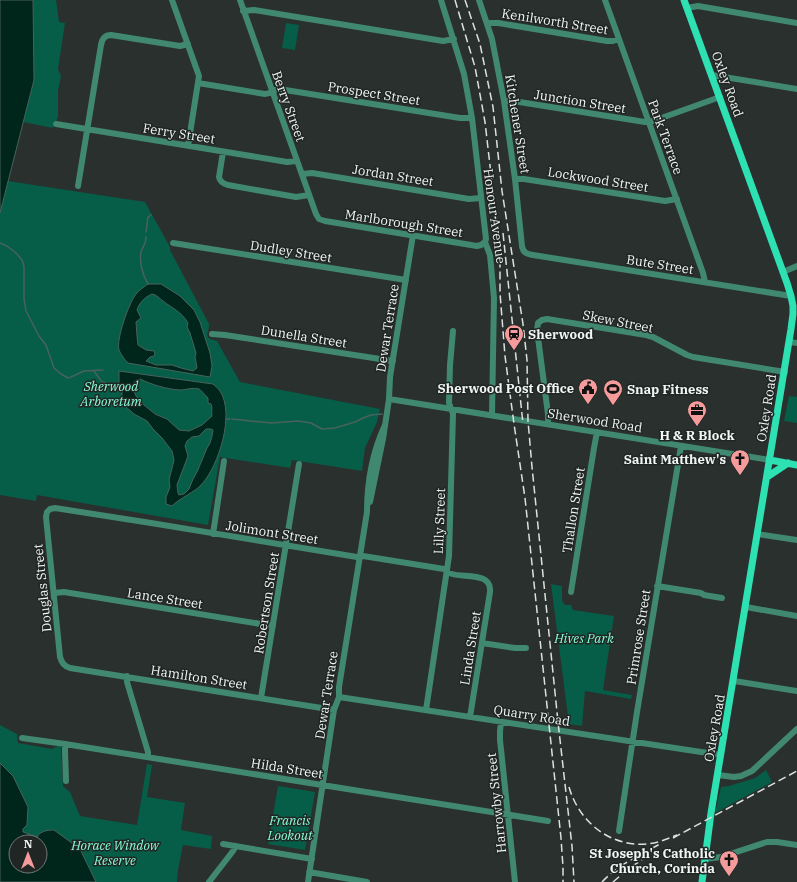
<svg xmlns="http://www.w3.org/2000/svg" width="797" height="882" viewBox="0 0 797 882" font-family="'IBM Plex Serif',serif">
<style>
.green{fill:#065d48}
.water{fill:#00251a;stroke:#48635b;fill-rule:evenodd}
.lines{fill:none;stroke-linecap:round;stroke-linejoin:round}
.stream{stroke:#48635b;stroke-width:1.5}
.minor{stroke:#418871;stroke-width:6}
.major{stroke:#2ee1b2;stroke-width:7}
.rail{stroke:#dce1df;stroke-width:1.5;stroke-dasharray:8 4;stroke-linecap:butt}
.labels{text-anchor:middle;stroke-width:3;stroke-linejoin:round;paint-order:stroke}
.street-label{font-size:13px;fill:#f1f5f3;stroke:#202624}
.poi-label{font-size:13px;font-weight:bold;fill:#f1f5f3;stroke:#202624;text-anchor:end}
.park-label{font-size:13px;font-style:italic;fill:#89fdd6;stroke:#202624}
</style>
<rect width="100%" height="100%" fill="#2a302e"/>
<path class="green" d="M33,0H56L59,22L65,23L58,69L61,76L58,91V117L53,128L23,122L34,80Z
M286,23L299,25L295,50L282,48Z
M8,181L145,202L170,247V250L209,324C209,334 202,338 217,341L240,382L380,409L377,422L365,448L362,471L292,460L290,468L220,457L208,525L37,495L36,501L0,495V213Z
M789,396L797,397V423L784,421Z
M551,584L562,586V601L565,605H571L573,610L614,616L603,690L632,695L631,699L585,691L582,726L569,724Z
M0,725L17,734L18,743L52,749L58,746L61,747L63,786L70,792L80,816L137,825L147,764L152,765L147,797L185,803L181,830L212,836L211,849L183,845L178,870L177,882H96L80,849L54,830L41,832C38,836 36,839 31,837L29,834L23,832L13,776L0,763Z
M766,770L772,782L715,813L721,787L729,786L755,778Z
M278,786L315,792L305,850L268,844Z"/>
<path class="water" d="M0,0H33L34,80L0,213Z
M148,284H161L180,296L194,310L200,322L210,353L212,366L210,377L128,363C125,360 121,355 119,350C116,339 129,303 136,294C139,290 144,287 148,284ZM152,294C157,295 159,298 163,301C173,309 181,311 188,323L187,327L190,333L196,353L195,357L197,368L193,371L181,368L172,365H156L146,361L150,357L154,356L155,354L154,351L146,350L138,345L137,336L136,322L141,318L137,310C139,303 145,297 152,294Z
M119,371L213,384C215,386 218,388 220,391C235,414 219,465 202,484C194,493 181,497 172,506L166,504V497L170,487L169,480L174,460L172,451L162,438L153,429L147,421L134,414L125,406L122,396V387L119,384ZM140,379C153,385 166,389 180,390C186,390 193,387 199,389C202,391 205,395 208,398V403L211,404C213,408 211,412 212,416L202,425L189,431L179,430L167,419L155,414L144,405L136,396L133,388L135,381ZM206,429H211L213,430L212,436L210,443L207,448L197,472L193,479L189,489L184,494L179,495L178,493L177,485L188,456L185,446L187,441L192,437L199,436Z
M0,763L13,776L28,807L27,825L23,829V832L29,834L31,837L34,838L37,837C40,831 48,830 54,830L80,849L96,882H0ZM16,842H40V866H16Z"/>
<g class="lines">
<path class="stream" d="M146,232L148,217L151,215
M146,237C146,245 143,246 141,252C139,262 143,276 148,284
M0,243L7,246L16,253L22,260L24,266V299L26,311L39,336L46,345L54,368L61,374L68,378L71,377L84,371L103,370
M94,371L102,382L106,383
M226,419H230
M232,419L272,423L298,421L311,423L322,429L335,428L355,422L363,418L371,415L382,414"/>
<path class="minor" d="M172,0L199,76L188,146
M240,0L316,214L319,219L325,221L477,246L481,245L485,242
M441,0L464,74L472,118L486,239L485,242L490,255L494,298L492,415
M479,0L492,39L504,101L515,179L522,246C523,253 527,254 533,255L791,296
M605,0L703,273L705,282
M687,8L698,6L797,23
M243,11L254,10L443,41L454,39
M487,23H498L607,41H613L619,39
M712,75L797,89
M198,83L265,94C271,94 274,89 279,89L460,118H472
M504,101H513L645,122L653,121L720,97
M56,124L287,162L297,161
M223,152L219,177C220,182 224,184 228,185L296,197L309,195
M302,174L312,173L469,199L481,198
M515,179H524L665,201L677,199
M78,186L101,45C102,39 105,35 111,35L180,46L188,44
M173,243L406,280
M783,272L797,266
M212,334L225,335L393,361
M790,342L797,343
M389,399L770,460
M548,424V414L537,330L538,323L542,320L547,319L646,335L653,337L687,355L693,357L785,372
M370,502L383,439L389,399L390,377L413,235
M213,534L224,461
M757,534L797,540
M657,586L701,593L704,595L722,598
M571,592L594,448L597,432
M54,593L64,592L273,626
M746,607L797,616
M482,643L515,648H526
M127,676V682L148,752V757
M734,681L797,691
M339,697L721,755
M261,698L299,464
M334,710L70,668C64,666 62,663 60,657L46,517L47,512L50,509L55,508L151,523L357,557L363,556L444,569C446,571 449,573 452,574C465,578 492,572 490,592L470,717
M426,710L449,556L453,414L449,403L450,365L453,331
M501,722L500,731V740L515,882
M22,738L65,744L548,821
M65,744V751L66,781
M718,775L734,777L741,776L752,771L797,729
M619,831L637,712L681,446
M223,844L312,859
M705,859L721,857L767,842H777L797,845
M309,872L367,882
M209,882L233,851L236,846
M308,882L333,716L334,710L339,697V687L367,512C367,482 372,453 385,425"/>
<path class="major" d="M684,0L787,283L791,296L793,306V314L791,329L711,813L702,882
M770,460L797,465
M767,477L788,463"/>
<path class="rail" d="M455,0L475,67L485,122L492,183L500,266V293L505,356L514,424L525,498L561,838L563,867V882
M465,0L480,44L493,107L502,191L523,324L527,360L528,421L532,467L558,722L572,846L574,882
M503,233L523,424
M569,787C579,822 610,847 647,844C658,843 667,839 677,835
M673,838L797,771
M602,882C618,865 640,855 660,844
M613,882L628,869L642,860"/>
</g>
<defs>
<g id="station-pin" transform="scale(1)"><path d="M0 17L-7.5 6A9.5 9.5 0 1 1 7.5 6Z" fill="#f59b9b" stroke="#202624"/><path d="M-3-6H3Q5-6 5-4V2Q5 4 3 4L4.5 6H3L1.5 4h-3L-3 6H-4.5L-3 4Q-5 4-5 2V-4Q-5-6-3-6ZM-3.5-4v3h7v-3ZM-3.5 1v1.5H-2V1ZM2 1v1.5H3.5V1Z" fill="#111"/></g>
<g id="civic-pin" transform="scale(1)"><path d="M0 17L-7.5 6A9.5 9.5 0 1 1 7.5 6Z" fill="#f59b9b" stroke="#202624"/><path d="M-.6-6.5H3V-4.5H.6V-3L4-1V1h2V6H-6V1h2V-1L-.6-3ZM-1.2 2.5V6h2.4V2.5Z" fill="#111"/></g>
<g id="stadium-pin" transform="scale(1)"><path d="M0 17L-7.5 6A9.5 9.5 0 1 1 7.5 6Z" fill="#f59b9b" stroke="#202624"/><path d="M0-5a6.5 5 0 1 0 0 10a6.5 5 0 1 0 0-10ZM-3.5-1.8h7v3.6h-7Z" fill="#111"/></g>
<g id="office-pin" transform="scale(1)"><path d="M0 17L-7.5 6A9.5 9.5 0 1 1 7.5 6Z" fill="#f59b9b" stroke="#202624"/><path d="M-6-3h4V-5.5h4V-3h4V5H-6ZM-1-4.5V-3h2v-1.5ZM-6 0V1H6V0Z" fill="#111"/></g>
<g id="church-pin" transform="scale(1)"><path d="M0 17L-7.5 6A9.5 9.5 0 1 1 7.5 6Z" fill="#f59b9b" stroke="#202624"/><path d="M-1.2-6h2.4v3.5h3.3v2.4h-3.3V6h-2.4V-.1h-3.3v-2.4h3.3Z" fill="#111"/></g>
</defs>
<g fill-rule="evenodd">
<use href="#station-pin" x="514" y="334"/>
<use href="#civic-pin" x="588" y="388"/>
<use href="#stadium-pin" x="613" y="389"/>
<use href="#office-pin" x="697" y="410"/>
<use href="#church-pin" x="740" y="459"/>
<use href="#church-pin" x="729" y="860"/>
</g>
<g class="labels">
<g class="street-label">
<text transform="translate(555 21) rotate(9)" y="5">Kenilworth Street</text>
<text transform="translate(728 84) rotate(70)" y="5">Oxley Road</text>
<text transform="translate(374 93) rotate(9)" y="5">Prospect Street</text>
<text transform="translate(580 101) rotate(9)" y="5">Junction Street</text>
<text transform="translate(289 106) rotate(70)" y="5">Berry Street</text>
<text transform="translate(518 124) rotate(81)" y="5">Kitchener Street</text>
<text transform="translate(179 133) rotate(9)" y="5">Ferry Street</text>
<text transform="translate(666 137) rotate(70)" y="5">Park Terrace</text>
<text transform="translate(393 175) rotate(9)" y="5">Jordan Street</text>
<text transform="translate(598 179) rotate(9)" y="5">Lockwood Street</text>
<text transform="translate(495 216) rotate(82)" y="5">Honour Avenue</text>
<text transform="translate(404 223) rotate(9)" y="5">Marlborough Street</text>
<text transform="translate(291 251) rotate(9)" y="5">Dudley Street</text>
<text transform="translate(660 264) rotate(9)" y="5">Bute Street</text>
<text transform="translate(618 321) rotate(11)" y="5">Skew Street</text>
<text transform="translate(387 328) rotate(-81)" y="5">Dewar Terrace</text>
<text transform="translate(304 336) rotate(9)" y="5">Dunella Street</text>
<text transform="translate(766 408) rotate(-81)" y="5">Oxley Road</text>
<text transform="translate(595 420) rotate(9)" y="5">Sherwood Road</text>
<text transform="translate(573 510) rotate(-81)" y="5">Thallon Street</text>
<text transform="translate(439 521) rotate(-88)" y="5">Lilly Street</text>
<text transform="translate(272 532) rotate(9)" y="5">Jolimont Street</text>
<text transform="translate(42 588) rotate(-96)" y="5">Douglas Street</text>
<text transform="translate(165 598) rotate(9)" y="5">Lance Street</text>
<text transform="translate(266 603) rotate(-81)" y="5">Robertson Street</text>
<text transform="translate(638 637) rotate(-81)" y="5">Primrose Street</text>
<text transform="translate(470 648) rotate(-81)" y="5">Linda Street</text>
<text transform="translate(199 677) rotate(9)" y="5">Hamilton Street</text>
<text transform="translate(326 695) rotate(-81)" y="5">Dewar Terrace</text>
<text transform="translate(532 715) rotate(9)" y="5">Quarry Road</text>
<text transform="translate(714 728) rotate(-80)" y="5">Oxley Road</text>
<text transform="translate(287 768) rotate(9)" y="5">Hilda Street</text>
<text transform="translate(496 803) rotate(-96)" y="5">Harrowby Street</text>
</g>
<g class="poi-label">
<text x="528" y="339" text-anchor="start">Sherwood</text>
<text x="574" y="393">Sherwood Post Office</text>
<text x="627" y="394" text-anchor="start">Snap Fitness</text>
<text x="697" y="440" text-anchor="middle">H &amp; R Block</text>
<text x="726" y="464">Saint Matthew's</text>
<text x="715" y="858">St Joseph's Catholic<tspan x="715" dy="15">Church, Corinda</tspan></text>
</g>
<g class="park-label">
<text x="111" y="391">Sherwood<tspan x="111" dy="15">Arboretum</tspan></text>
<text x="584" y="643">Hives Park</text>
<text x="290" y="825">Francis<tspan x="290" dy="15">Lookout</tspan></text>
<text x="115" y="850">Horace Window<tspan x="115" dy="15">Reserve</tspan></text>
</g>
</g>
<g transform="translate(28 854)"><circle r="19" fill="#202624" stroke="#747977"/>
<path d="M0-3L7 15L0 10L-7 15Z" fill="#f59b9b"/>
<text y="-6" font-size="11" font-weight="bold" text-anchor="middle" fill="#f1f5f3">N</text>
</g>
</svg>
